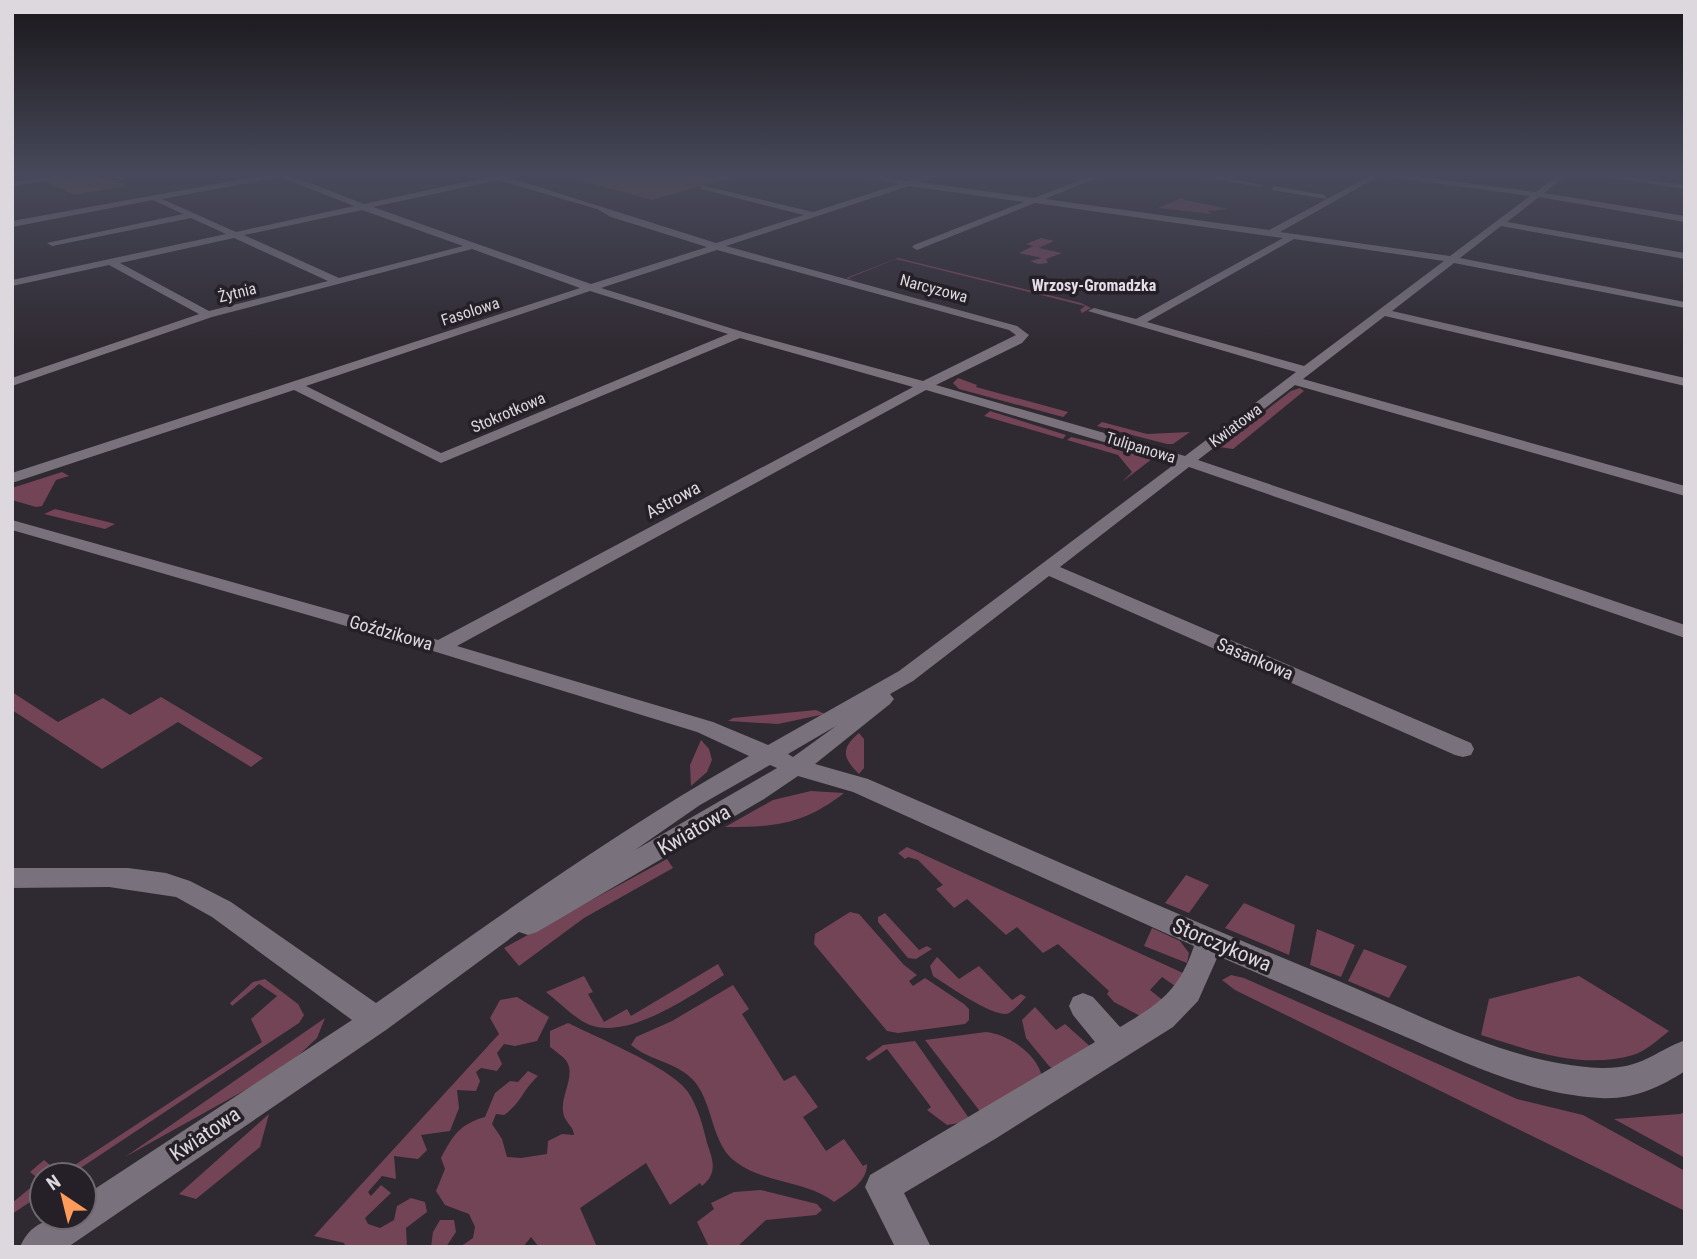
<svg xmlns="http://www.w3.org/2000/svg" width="1697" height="1259" viewBox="0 0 1697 1259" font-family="'Roboto Condensed',sans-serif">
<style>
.green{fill:#734456}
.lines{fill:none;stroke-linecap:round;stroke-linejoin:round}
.minor{fill:#79717b;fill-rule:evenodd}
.labels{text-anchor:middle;stroke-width:7;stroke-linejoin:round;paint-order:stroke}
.far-neighbourhood-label{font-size:16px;font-weight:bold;fill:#e4dce7;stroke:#251f27}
.far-street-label{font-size:16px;fill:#dcd8dd;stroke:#251f27}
.street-label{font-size:18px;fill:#dcd8dd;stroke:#251f27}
.near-street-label{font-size:21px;fill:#dcd8dd;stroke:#251f27}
</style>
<rect width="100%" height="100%" fill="#2f2931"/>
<path class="green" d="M92,174L104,180H121L118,182L126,186L74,195L46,181L33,182Z
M599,174H744L652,200L576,179Z
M1181,198L1185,200L1229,209L1207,211L1213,214L1158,208Z
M1041,238L1054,241L1039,248L1062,253L1046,259L1048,263L1038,264L1030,261L1042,258L1019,253L1033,246L1026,244Z
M898,258L1081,303L1091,308L1082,313L1080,310L1085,306L896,259L849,278L853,280L846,278Z
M958,378L977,385L976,387L1068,412L1063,417L959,389L953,383Z
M1300,388L1304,391L1233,449L1219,447L1291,391Z
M990,411L1066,435L1063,439L984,416Z
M1102,422L1147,434L1190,432L1173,444H1167L1097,426Z
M1071,437L1138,453L1152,459L1122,482L1132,472L1118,455L1067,440Z
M62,472L69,476L56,480L42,506L36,507L12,500V488Z
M55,509L108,522L115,524L105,529L44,514Z
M12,692L58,722L103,698L130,715L161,697L263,758L251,767L178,722L102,769L12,710Z
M816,710L825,714L778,724L728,721L733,718Z
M859,733L864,739V768L859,774C843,758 840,749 859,733Z
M701,740L709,749L712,760L707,772L691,786L690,765Z
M811,791L844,793C803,825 775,827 725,827L773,800Z
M907,847L1183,973L1178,988L1162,977L1150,990L1165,1002L1142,1017L1114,1002L1107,994L1109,991L1058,944L1043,953L1017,927L1006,935L967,899L954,908L936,889L943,885L918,860L908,857L905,859L898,853Z
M667,859L673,868L584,918L519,966L504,948Z
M1186,875L1209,885L1189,913L1165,903Z
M1244,903L1295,925L1289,955L1225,928Z
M850,912L859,914L904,965L917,975L909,981L913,986L925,978L964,1004L969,1009V1020L965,1024L898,1033L887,1031L814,944L815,934Z
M885,913L919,950L927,946L932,949L916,959L908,958L878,922V917Z
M1152,928L1180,941L1189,953L1187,963L1144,946Z
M1317,929L1355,945L1341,977L1310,965Z
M1364,949L1407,966L1389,998L1348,981Z
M937,957L959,979L979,966L1012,1000L1021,994L1026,997C1021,1002 1015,1010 1009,1013C996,1020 946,984 933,976L930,966Z
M718,964L724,975C692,995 629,1040 590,1025C575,1019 559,1002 546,992L584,976L593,992L588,994L604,1022L627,1009L631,1016Z
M1231,975L1244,978L1517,1099L1583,1115L1685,1171V1211L1235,990L1222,980Z
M1579,976L1669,1031C1659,1039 1646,1051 1633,1055C1582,1070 1529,1050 1481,1035L1489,999Z
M265,979L298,1004L304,1015L299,1023L70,1175H42V1194L12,1214V1203L40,1180L30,1172L44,1160L61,1174L262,1042L251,1019L277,996L259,984L232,1006L230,1003L253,982Z
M733,985L749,1009L742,1014L784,1081L795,1075L818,1107L803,1117L826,1151L844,1139L863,1166L867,1164C867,1183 848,1192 834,1202C805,1180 765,1184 736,1162C711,1144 714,1106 695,1082C678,1062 650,1061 631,1045L636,1037L672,1021Z
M517,997L549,1017L537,1041L515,1046L504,1044L497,1053L502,1064L497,1071L481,1068L476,1072L480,1081L476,1091L457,1090L459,1108L450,1131L421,1135L427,1150L418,1159L394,1156L396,1179L382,1176L368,1192L371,1196L381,1185L391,1193L365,1218L368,1224L380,1228L394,1220L397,1206L411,1198L425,1202L427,1212L406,1228L407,1247H346L344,1243L314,1236L499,1034L490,1018L500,1000Z
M1035,1007L1056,1030L1065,1024L1093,1049L1053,1069L1049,1066L1026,1038L1022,1020Z
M325,1018L317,1038L299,1055L256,1084L125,1157Z
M568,1023C596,1037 672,1068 688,1092C698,1107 703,1126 707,1143C713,1160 718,1173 702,1186L700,1183L670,1205L646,1163L580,1208L597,1247H539L531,1237L523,1247H460L473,1238L475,1227L469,1214L445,1205L436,1191L445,1169L441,1158C453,1135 460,1124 485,1117L495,1093L510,1081L518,1082L528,1071L538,1076C522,1091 522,1102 504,1115L496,1114L492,1124L502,1139L507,1157L521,1158L547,1154L548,1141L562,1134L574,1135C573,1126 567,1124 564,1116C558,1098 576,1078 567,1062C564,1057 555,1051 550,1047V1031Z
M986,1032C1008,1034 1039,1055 1042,1078L982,1114L925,1040Z
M915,1041L971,1121L947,1125L927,1110L931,1107L887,1049L869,1061L865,1058L883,1045Z
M1685,1112V1158L1614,1119L1680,1114Z
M269,1114L260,1147L196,1199L179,1194Z
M761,1190L817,1204L822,1210L816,1215L766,1220L737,1247H709L697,1222L714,1209L711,1203L734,1192Z
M440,1220H454L456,1232L446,1247H431L433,1232Z"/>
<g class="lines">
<path class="minor" d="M66,174H84L12,186V182Z
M94,174H110L126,178L122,180Z
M271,174H287L364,204L488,177L481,174L501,175L716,243L804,215L701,189V185L813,212L899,184L856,174L908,181L930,174H941L920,182L1034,198L1096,174H1106L1045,199L1269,230L1327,199L1271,190L1274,186L1324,195L1327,199L1373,174H1400L1536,192L1559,174H1568L1544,193L1685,216V222L1539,197L1507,222L1685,253V259L1501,226L1460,258L1685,302V308L1454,263L1392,311L1685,378V386L1385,316L1303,379L1685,486V496L1295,385L1198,460L1685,625V638L1189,467L1060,567L1471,743L1474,749L1471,755L1463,757L1455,755L1049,576L913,681L890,694L894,699L890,704L815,764L868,779C1025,847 1182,917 1341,982C1423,1016 1510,1064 1601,1068C1641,1069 1652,1053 1685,1040V1071C1659,1088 1632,1100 1600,1098C1528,1094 1464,1062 1399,1034C1338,1008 1278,982 1218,956L1198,1001L1173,1027L995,1139L904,1193L931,1247H895L865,1187L870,1175L1095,1042L1073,1015L1069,1006L1073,997L1083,993L1093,997L1120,1027C1159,1004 1179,991 1194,946L853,792L798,776L764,799L537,932L528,935L519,932L386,1030L68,1247H20C32,1218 57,1217 84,1217V1196L352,1020L212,917L176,897L109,887L12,888V868H128L166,873L190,881L231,902L376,1003C498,917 619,829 749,756L697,732L433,651L12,530V520L438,640L913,387L740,338L441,463L294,390L12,483V473L580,288L472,249L212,317L12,386V378L199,314L109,265L12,286V280L226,234L191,218L52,246L47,243L183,214L153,200L12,227V221ZM1381,175L1384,176L1530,196L1450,256L1280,232ZM280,177L354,206L236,232L162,199ZM498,180L597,209L611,217L707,247L591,284L373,207ZM909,186L1024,202L914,245L912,247L917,250L1035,203L1283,238L1136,319L1094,308L1088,311L1296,372L1185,456L936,385L1022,343L1029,335L1017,326L726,246ZM362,210L463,246L339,278L244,235ZM234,238L328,281L209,311L120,263ZM1294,239L1444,261L1304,366L1147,322ZM717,250L1009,330L1016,335L923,381L743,332L601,288ZM590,291L728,334L441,453L306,386ZM926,390L1176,463L899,671L768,745L713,722L457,646ZM836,726L793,757L788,754ZM770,765L777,768L635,850L700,805Z
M1190,174H1206L1263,185L1259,187Z
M1588,174H1607L1685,185V189Z"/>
</g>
<linearGradient id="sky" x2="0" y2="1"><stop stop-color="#1a171b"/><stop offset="0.5" stop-color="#47495a"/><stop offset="1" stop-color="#47495a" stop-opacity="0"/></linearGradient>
<rect width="1697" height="350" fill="url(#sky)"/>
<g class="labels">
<g class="far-neighbourhood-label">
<text x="1094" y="291">Wrzosy-Gromadzka</text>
</g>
<g class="far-street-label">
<text transform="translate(934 288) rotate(15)" y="6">Narcyzowa</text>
<text transform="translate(237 292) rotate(-14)" y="6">Żytnia</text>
<text transform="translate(470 311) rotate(-18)" y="6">Fasolowa</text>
<text transform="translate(508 412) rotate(-23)" y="6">Stokrotkowa</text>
<text transform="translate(1235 425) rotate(-37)" y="6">Kwiatowa</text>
<text transform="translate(1141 447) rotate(17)" y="6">Tulipanowa</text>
</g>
<g class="street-label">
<text transform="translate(673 500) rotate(-28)" y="6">Astrowa</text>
<text transform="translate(391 633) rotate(16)" y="6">Goździkowa</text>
<text transform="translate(1255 659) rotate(23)" y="6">Sasankowa</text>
</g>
<g class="near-street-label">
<text transform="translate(694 830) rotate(-30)" y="7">Kwiatowa</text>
<text transform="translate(1222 945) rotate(23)" y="7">Storczykowa</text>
<text transform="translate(205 1134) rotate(-34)" y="7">Kwiatowa</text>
</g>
</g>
<rect width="1697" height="1259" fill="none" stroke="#dcd8dd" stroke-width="28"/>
<g transform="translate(63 1196) rotate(325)"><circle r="33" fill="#251f27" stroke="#6e6970" stroke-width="2"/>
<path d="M0-5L12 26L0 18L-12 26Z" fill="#ff9b5a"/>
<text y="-10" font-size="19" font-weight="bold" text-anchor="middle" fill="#dcd8dd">N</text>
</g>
</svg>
